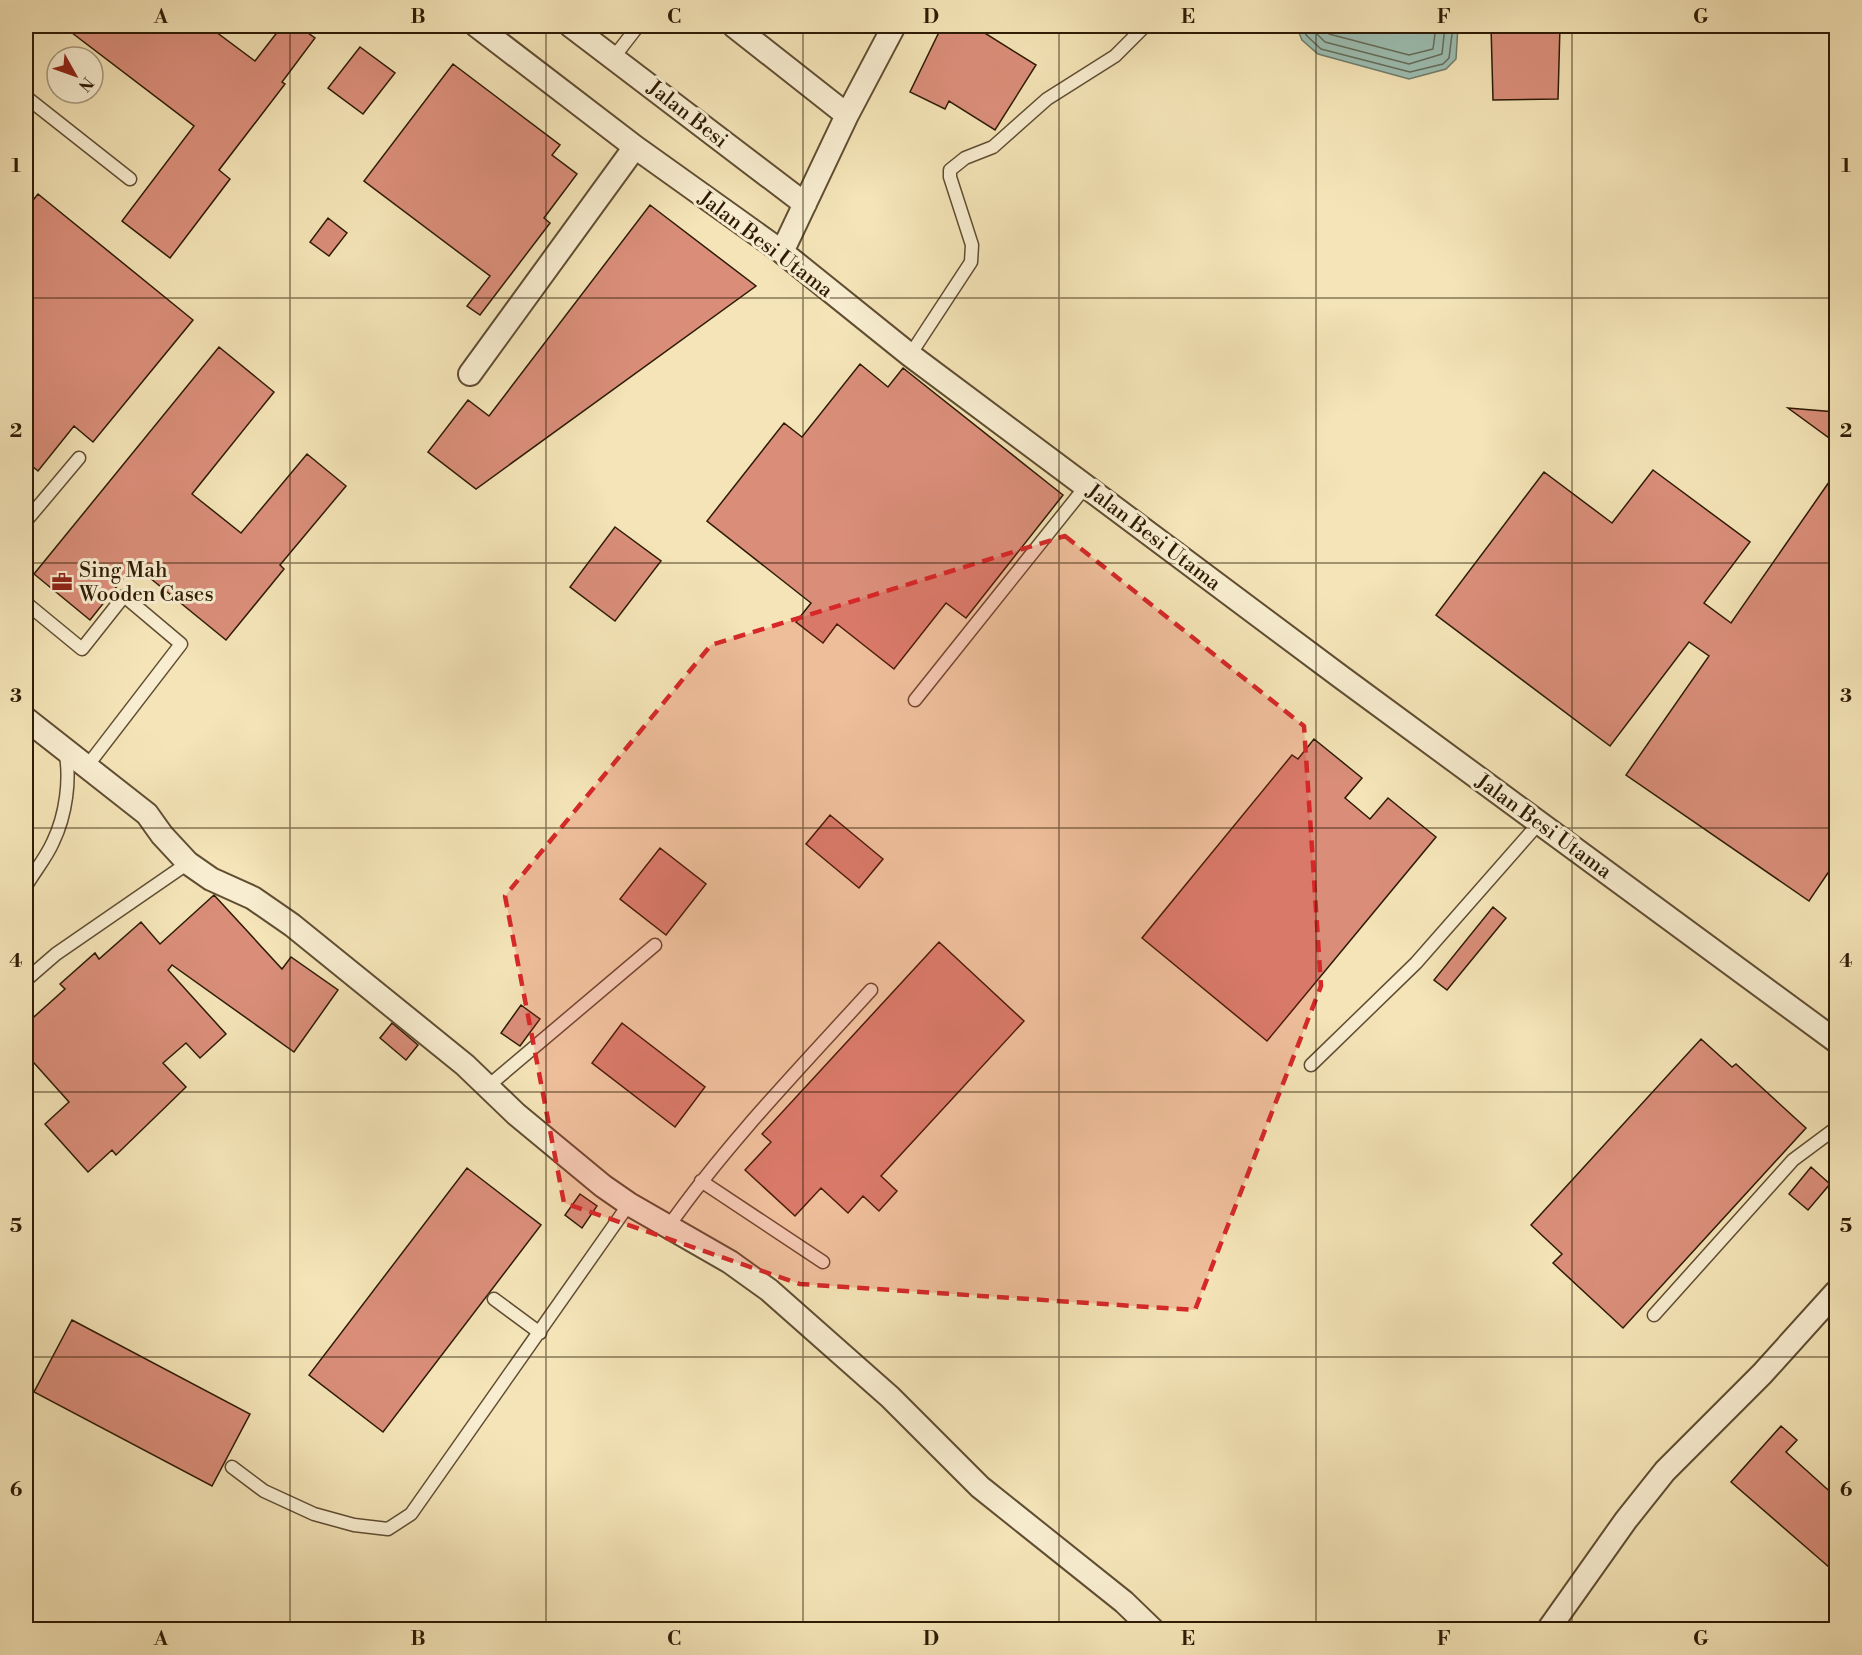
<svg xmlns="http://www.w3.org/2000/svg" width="1862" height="1655" viewBox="0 0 1862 1655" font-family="'Libre Bodoni',serif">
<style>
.water{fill:#9cbeb2;stroke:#707d6d;stroke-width:1.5}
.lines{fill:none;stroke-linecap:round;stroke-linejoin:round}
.shore{stroke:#656c5c;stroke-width:1.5}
.building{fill:#da8e7a;stroke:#2e1b05;stroke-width:1.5}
.service-casing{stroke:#604d32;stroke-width:15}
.minor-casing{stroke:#604d32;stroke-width:26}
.service{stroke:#f8edd0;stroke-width:12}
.minor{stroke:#f8edd0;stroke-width:22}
.marked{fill:#d62828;fill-opacity:0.2;stroke:#d62828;stroke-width:4.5;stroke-dasharray:12 8;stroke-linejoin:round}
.grid{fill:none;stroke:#2e1b05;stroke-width:1.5;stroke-opacity:0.55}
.labels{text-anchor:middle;stroke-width:6;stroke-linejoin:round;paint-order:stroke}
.street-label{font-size:21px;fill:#2e1b05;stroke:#f8edd0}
.poi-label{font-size:21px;fill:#2e1b05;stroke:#f8edd0;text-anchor:start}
.neatline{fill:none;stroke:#2e1b05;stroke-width:2}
.grid-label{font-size:20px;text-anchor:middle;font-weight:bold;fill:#2e1b05}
</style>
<rect width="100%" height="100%" fill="#f4e4b7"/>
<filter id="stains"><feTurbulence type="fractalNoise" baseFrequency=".00333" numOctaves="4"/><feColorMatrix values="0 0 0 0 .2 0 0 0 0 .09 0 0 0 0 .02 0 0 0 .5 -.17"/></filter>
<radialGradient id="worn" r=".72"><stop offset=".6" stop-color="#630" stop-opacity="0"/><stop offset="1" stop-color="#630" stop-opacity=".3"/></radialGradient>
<path class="water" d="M1296,26H1458L1456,59L1446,69L1409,79L1318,54L1302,40Z"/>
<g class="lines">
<path class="shore" d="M1301,26L1307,36L1321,49L1410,72L1443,64L1449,58L1453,26
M1309,26L1325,42L1409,64L1442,54L1445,26
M1320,26L1329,34L1409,55L1433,49L1436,26"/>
</g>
<path class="building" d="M63,26H208L255,61L282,26H298L315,38L282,82L285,84L219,170L230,179L170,258L122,221L194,126Z
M942,26H986L983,32L1036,65L995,130L949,101L945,109L910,92Z
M1491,26H1560L1558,99L1493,100Z
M360,47L395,73L363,114L328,88Z
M453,64L560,145L552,155L577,174L544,218L550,223L480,315L467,306L490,276L364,181Z
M38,194L193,320L93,442L74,426L38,471L26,461V209Z
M650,205L756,286L476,489L428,452L468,400L489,416Z
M328,218L347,233L329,256L310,242Z
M219,347L274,392L192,494L241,533L307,454L346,486L280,565L284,569L226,640L134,565L90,620L34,574Z
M860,364L888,387L903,368L1063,495L966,618L946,603L894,669L837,624L823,643L796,622L811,603L707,521L784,423L802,437Z
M1788,408L1836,412V443Z
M1653,470L1750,542L1704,603L1731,623L1836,472V861L1809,901L1626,775L1709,656L1689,642L1610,746L1436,615L1544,472L1612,523Z
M615,527L661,561L615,621L570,587Z
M1314,739L1362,778L1345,798L1370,819L1388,798L1436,837L1267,1041L1142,938L1292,755L1298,759Z
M830,815L883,859L859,888L806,844Z
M660,848L706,884L666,935L620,899Z
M214,895L282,969L291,957L338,990L294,1052L172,965L168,970L226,1034L200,1058L186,1043L163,1063L186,1087L116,1155L112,1150L88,1172L45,1124L69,1102L26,1054V1024L65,989L60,984L95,953L99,959L141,922L160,944Z
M1493,907L1506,918L1447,990L1434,980Z
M939,942L1024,1021L881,1176L897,1191L879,1211L863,1196L848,1213L821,1188L795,1216L745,1170L771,1142L762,1134Z
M521,1005L540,1019L520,1046L501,1033Z
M392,1023L418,1045L406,1060L380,1038Z
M622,1023L705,1087L675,1127L592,1063Z
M1701,1039L1732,1067L1736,1064L1806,1128L1623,1328L1553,1263L1562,1254L1531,1225Z
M1811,1167L1830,1184L1808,1210L1789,1194Z
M467,1168L541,1225L383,1432L309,1375Z
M580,1194L597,1206L582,1228L565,1215Z
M72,1320L250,1414L212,1486L34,1392Z
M1781,1426L1797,1440L1786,1452L1836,1497V1560L1830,1568L1731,1482Z"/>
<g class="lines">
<g class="service-casing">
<path id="service" d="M614,57L638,26
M26,97L130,179
M910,355L971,262L972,245L950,177V170L965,158L993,147L1047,99L1115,56L1145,26
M26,521L79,458
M26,603L82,649L124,596L181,644L88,765
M915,700L1086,486
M26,886C34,872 46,858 53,842C66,815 71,779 65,750
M26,980L56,954L188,863
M1311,1065L1416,963L1539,823
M487,1087L655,945
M701,1181L823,1262
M668,1227C728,1142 801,1067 871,990
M494,1299L540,1333
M1654,1315L1793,1160L1836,1128
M232,1467L264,1491L314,1514L354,1525L388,1529L411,1514L629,1204"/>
</g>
<g class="minor-casing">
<path id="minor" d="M477,26L635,147L782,252L910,355L1341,677L1836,1041
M571,26L805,204
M734,26L847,115
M782,252L847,115L894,26
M470,374L635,147
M26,719L147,814L162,835L188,863L211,879L253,898L292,925L465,1065L516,1114L603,1186L629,1204L730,1262L769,1290L890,1397L980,1487L1124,1602L1153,1630
M1548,1630L1626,1520L1665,1471L1762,1374L1836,1292"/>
</g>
<use href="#service" class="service"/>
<use href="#minor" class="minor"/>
</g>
<path class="marked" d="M1065,536L1304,726L1321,986L1195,1310L800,1284L564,1203L505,896L711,645Z"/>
<path class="grid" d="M290,26V1630M546,26V1630M803,26V1630M1059,26V1630M1316,26V1630M1572,26V1630M26,298H1836M26,563H1836M26,828H1836M26,1092H1836M26,1357H1836"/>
<defs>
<g id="office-bare" transform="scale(1.62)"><path d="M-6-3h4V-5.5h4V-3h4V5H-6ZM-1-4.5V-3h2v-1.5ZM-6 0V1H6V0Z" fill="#8f2418" stroke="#f8edd0" stroke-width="2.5" paint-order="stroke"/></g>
</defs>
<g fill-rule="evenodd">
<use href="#office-bare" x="62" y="582"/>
</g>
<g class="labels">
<g class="street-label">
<text transform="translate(688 114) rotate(38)" y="7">Jalan Besi</text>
<text transform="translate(766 244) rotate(37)" y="7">Jalan Besi Utama</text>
<text transform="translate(1154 537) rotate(37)" y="7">Jalan Besi Utama</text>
<text transform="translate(1544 826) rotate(36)" y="7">Jalan Besi Utama</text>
</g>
<g class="poi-label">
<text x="79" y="577">Sing Mah<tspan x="79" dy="24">Wooden Cases</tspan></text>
</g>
</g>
<rect width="1862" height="1655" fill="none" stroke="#f4e4b7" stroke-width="66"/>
<g transform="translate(75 75) rotate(130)"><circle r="28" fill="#f8edd0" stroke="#a7997f" stroke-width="1.5"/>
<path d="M0-4.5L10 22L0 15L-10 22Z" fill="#8f2418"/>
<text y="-9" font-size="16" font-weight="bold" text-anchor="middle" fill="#2e1b05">N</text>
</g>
<rect x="33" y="33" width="1796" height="1589" class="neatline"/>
<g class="grid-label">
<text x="161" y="23">A</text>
<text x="418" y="23">B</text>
<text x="674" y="23">C</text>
<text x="931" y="23">D</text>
<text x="1188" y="23">E</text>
<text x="1444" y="23">F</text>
<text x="1701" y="23">G</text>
<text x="16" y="172">1</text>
<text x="1846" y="172">1</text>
<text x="16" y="437">2</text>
<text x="1846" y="437">2</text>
<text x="16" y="702">3</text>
<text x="1846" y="702">3</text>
<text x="16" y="967">4</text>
<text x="1846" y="967">4</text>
<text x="16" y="1232">5</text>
<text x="1846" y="1232">5</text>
<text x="16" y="1496">6</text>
<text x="1846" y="1496">6</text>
<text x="161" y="1645">A</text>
<text x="418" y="1645">B</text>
<text x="674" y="1645">C</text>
<text x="931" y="1645">D</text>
<text x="1188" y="1645">E</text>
<text x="1444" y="1645">F</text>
<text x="1701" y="1645">G</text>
</g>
<rect width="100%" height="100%" filter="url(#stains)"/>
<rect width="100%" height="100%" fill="url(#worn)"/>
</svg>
